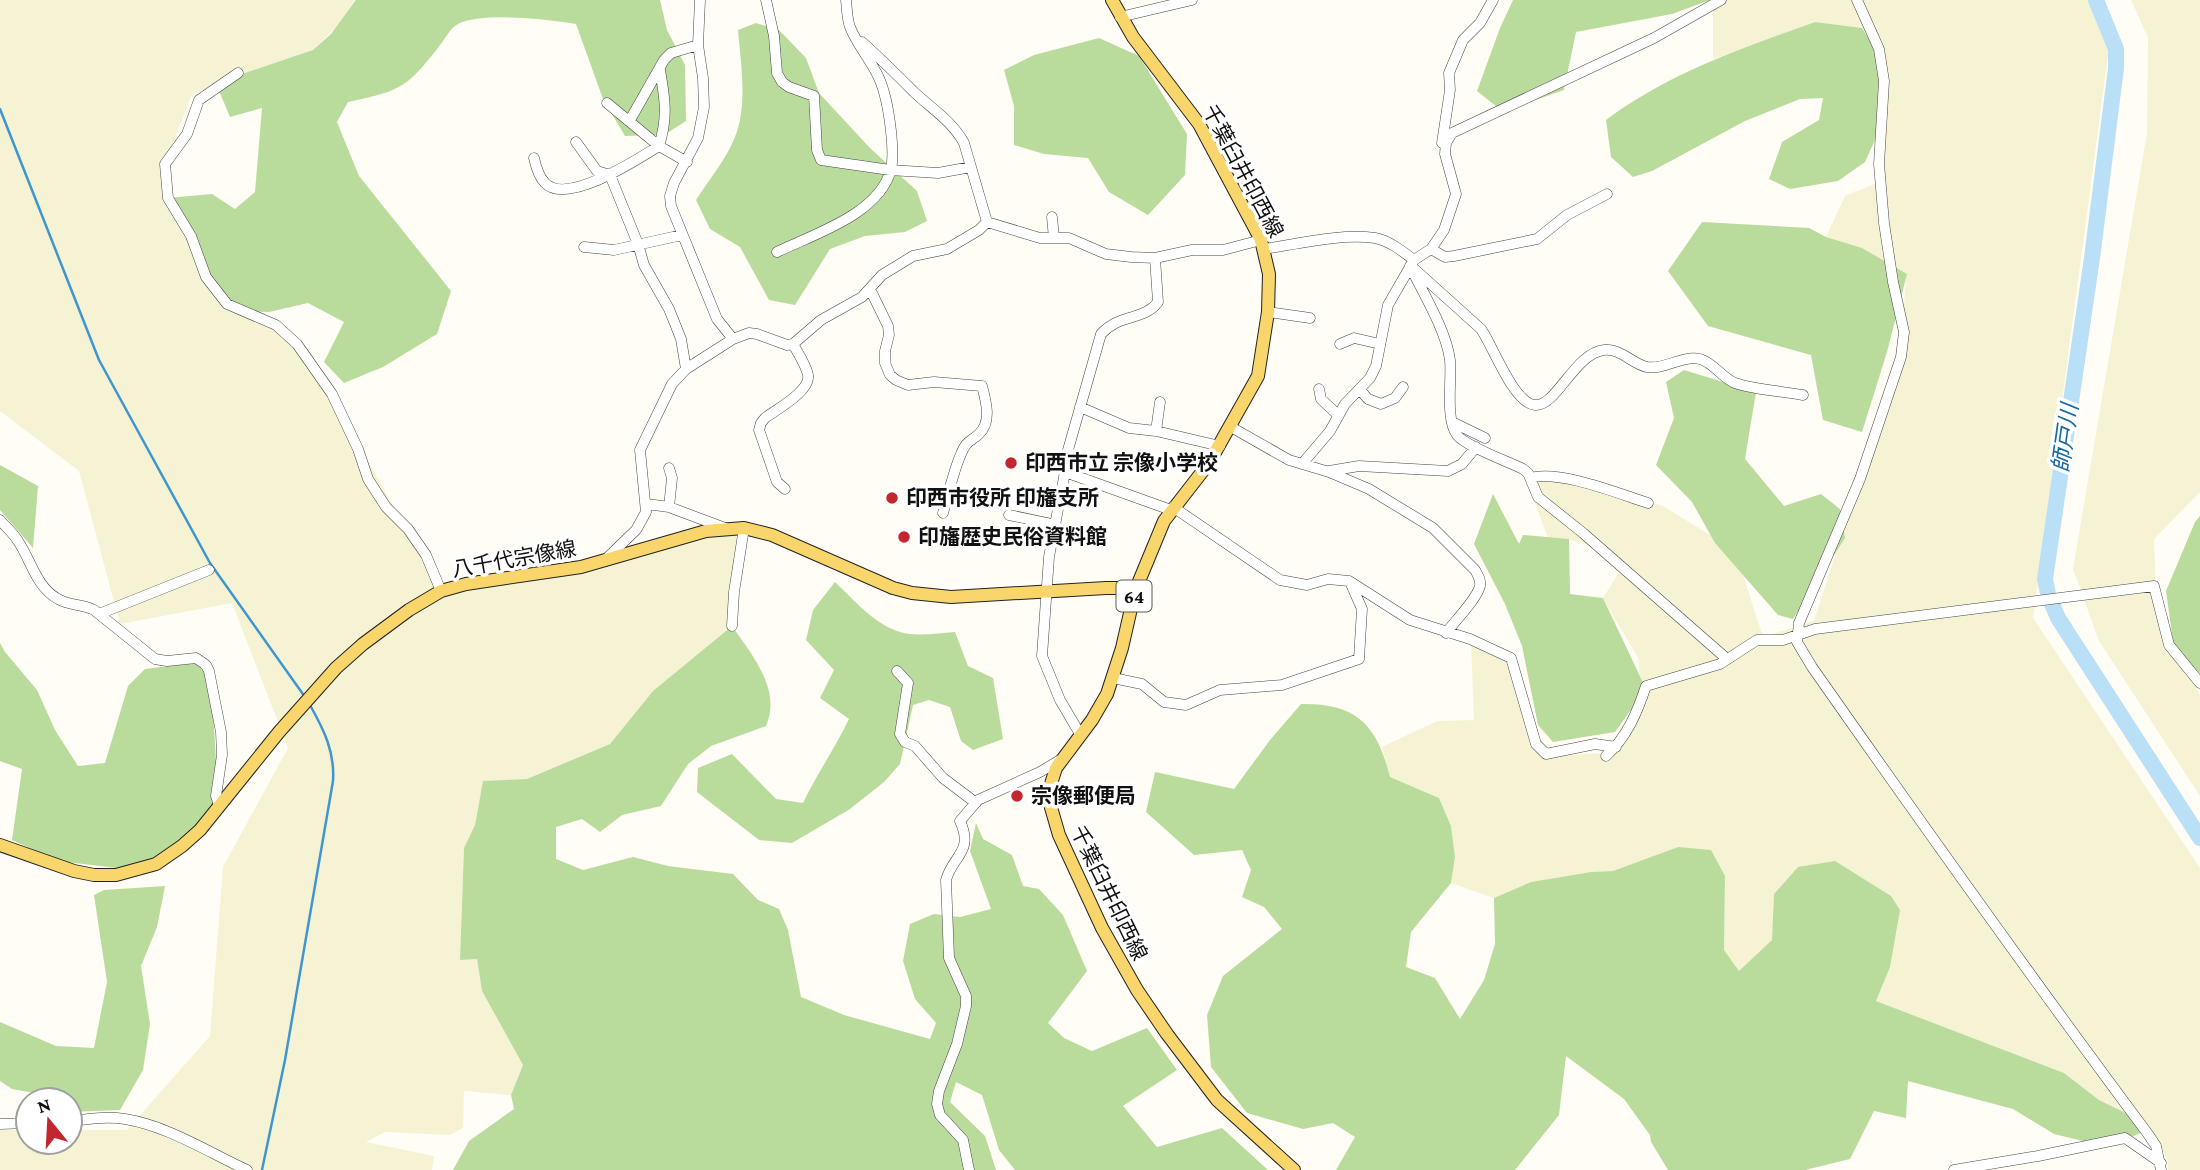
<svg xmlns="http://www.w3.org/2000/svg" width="2200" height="1170" viewBox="0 0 2200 1170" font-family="'Crimson Pro','Noto Sans JP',serif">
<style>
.farmland{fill:#f6f3d4}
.forest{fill:#b9dc9c}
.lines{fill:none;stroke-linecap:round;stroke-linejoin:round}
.stream{stroke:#3f96cf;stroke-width:2.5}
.river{stroke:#b9e0f7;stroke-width:16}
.minor-casing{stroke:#444;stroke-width:11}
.major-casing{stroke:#222;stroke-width:14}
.minor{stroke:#fff;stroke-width:10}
.major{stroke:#f9d66b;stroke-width:12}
.poi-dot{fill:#c4262e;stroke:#fff;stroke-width:2.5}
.labels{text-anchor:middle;stroke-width:7;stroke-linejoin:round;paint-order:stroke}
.shield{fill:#fff;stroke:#585858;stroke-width:2}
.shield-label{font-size:19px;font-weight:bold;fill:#111}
.street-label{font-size:21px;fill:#111;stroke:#fff}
.poi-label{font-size:21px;font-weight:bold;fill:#111;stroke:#fff;text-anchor:start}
.water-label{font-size:23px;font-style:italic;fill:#1768a6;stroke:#fff}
</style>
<rect width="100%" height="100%" fill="#fffdf5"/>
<path class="farmland" d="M0,0H364L313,50L192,94L165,164L168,198L242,311L297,344L347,423L441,591L737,528L732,626L653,691L610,744L527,779L483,781L475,825L464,848L460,960L477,959L482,991L523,1065L511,1095L464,1091L463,1128L450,1135L385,1132L366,1142L434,1156L432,1170H0V1130H28V1142H70V1130H127L210,1036L223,867L288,748L232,603L120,624L79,471L0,411Z
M1725,0H2088L2109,48L2033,618L2200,868V1170H2168L2167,1158L2148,1124L2099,1100L2064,1073L1876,1001L1890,967L1798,867L1774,894L1773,940L1739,971L1724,950L1725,876L1678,847L1613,871L1591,872L1531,882L1494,898L1451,883L1455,857L1451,826L1439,798L1390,777L1382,747L1437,721L1474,720L1471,643L1505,658L1532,749L1546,757L1614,752L1644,705L1638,658L1603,598L1621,569L1604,550L1569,539L1548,538L1528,485L1564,475L1663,506L1731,548L1741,569L1763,637L1814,621L1901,350L1906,274L1826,237L1845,196L1879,182L1880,57L1862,28L1815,22L1713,59V7Z
M2131,0H2200V492L2154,539L2156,593L2200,696V796L2099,641L2073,569L2147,133L2148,38Z"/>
<path class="forest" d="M356,0H660L667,30L685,65L686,121L664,135L625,136L603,99L576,24C550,19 481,12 458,24C450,28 443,42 437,49C405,90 398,91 348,102L337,122L359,176L451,291L437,334L383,367L344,383L324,362L344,322L308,303L269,312L242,311L214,282L168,198L212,194L235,209L255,192L262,108L230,117L217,86L245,73L313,50L331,34Z
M1513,0H1710L1672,14L1576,32L1564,90L1518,106H1496L1477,91L1500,28Z
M1815,22L1862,28L1880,57L1885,118L1865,162L1838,181L1790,189L1769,179L1782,142L1819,120L1823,98L1800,99L1745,121L1652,171L1633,177L1611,157L1606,120C1671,72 1740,49 1815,22Z
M756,23L779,30L806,58L819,93L870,148L917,191L927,221L905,232L865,236L830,249L795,305L769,300L740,247L710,229L696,200C708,181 723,163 732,144C749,109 741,67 738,30Z
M1099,38L1139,56L1187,134L1185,175L1148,215L1109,192L1088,158L1044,154L1014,145V106L1004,70L1034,55Z
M1702,222L1809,228L1826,237L1862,248L1907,274L1887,352L1862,432L1823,420L1811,355L1708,326L1668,271Z
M1684,370L1756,392L1745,459L1784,506L1821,494L1840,509L1845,538L1793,619L1778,615L1715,543L1692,502L1656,465L1674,418L1666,382Z
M0,465L38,486L33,548L0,510Z
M1493,494L1519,544L1523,535L1569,539L1570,594L1603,598L1646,689L1615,732L1553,742L1538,725L1522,646L1505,604L1474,544Z
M2200,516V673L2175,655L2166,591L2195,522Z
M835,582C854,600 874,624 900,632C917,637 938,633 955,632L968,666L993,678L1003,739L973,750L961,741L950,707L929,700L913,705L900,764L884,782L850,809L792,843L759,840L697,792L698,768L732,754L776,799L803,803C817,774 835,748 849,719L820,698L834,670L806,640L813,610Z
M732,626C752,655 782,690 766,726L711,746L688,764L661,806L622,815L600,832L582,819L556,827V859L583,870L633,857L668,866L733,874L758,900L779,909L788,930L801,997L844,1015L930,1039L936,1023L915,999L903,961L910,924L934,914L960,917L991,909L970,851L976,823L983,839L1012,855L1023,886L1039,889L1063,915L1087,971L1048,1023L1064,1038L1092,1051L1147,1028L1177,1070L1123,1106L1157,1147L1222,1128L1268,1170H1015L999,1150L982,1095L956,1082L950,1102L985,1136L996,1170H453L469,1141L514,1109L511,1095L523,1065L482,991L477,959L460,960L464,848L475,825L483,781L527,779L610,744L653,691Z
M0,643L5,652L37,690L55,730L78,766L105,763L128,686L145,669L195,663L211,678L217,778L213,807L169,855L125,869L58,861L12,840L22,769L0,761Z
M1301,704C1357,703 1377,725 1390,777L1439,798L1451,826L1455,857L1451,883L1411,932L1406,967L1435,978L1460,1019L1484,980L1495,944L1494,898L1531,882L1591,872L1613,871L1678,847L1711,850L1725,876L1724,950L1739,971L1772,940L1774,894L1798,867L1835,861L1891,896L1900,910L1890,967L1876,1001L2064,1073L2099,1100L2148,1124L2143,1132L2108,1147L2054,1134L2013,1109L1908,1081L1906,1118L1874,1111L1850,1159L1805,1170H1668L1651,1142L1650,1135L1624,1099L1566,1056L1559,1115L1515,1170H1336L1355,1137L1333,1123L1303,1129L1247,1113L1211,1067L1207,1015L1223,976L1282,929L1264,907L1242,897L1251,870L1242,850L1194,855L1146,812L1155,772L1234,789L1270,740Z
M165,886L157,927L141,966L150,1024L143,1070L120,1110L70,1112V1100H54L51,1096L12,1089L0,1081V1022L56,1046L94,1048L107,982L94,895L104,890Z"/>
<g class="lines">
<path class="stream" d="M0,109L99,360L210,563L305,697
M262,1170L285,1060L333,781C335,752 324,730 310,705"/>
<path class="river" d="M2096,0L2116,49V68L2092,258L2045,579L2048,594L2058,618L2200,838"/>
<g class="minor-casing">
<path id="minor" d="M700,0L698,45L703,78L704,107L698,138L674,183L670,196L671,206L717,319L733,339
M766,0L774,36L777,73L782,82L789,87L814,96L817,150L821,160L890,170L938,173L971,167
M1857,0L1879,49L1884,81L1879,164L1884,223L1893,282L1904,332L1901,357L1860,479L1799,623L1797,642L1812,667C1922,824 2033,980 2148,1134L2156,1146L2161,1170
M1120,17L1192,0
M862,42C880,58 897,75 914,92C932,109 952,121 964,143L987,222
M238,73L199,100L187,134L165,164L168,198L191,236L206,277L227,304L276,325L297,344L332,394L358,449L368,479L386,507L408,529L426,555L441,591
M607,103L659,146L687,162
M630,120L664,60L671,53L698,45
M576,142L597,171L610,175L638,244L644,265L669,309L681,339L686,369
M1442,143L1450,90L1449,73L1463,40L1480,23L1493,0
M534,158C536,167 539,177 545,183C567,206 638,159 659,146C668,117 665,99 660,70
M1052,217L1054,238
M987,222L1040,238H1069L1106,254L1131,257L1155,258L1192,250H1223L1261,240
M584,247L614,250L682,235
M1264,249C1297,244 1342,233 1375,238C1390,241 1402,251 1414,260
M1431,249L1445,257L1454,256L1537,239L1567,215L1607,194
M777,252C814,234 880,214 891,169C894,156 892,143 891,131C889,113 886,94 879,78C871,60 857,45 850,27C847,19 847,9 846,0
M1410,266C1423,293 1446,330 1450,360C1452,380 1445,419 1457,435C1465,446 1509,462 1523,469L1528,473L1538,497L1583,533L1727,659
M1411,266L1481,329C1493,346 1514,404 1535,405C1556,407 1575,353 1604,350C1621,348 1632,364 1647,367C1665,370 1682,355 1700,359C1714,363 1722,378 1735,383C1755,390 1781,391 1803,395
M870,289L888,326L889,335L885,351V363L890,375L896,380L908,385L934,382L982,386C986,401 992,422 979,434C970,442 966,441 961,454C953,472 949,493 943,513
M1268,312L1310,318
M1340,344L1354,338L1380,344
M1319,389L1321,399L1338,415
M1360,390L1368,399L1381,404L1395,398L1403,387
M1080,407L1129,428L1156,431L1220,446
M1452,422L1485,438
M1231,427L1289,460L1329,472L1369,489L1433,528L1475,570C1478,575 1481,580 1480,586C1477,599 1454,622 1446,633
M1156,431L1160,402
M1302,464L1330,431L1345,404L1370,378L1376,366L1388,305L1414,260L1431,249L1444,230L1456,194L1445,154L1446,143L1452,133L1654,38L1721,0
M1329,471L1359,466L1448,471L1462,464L1476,447
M1065,472L1171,510
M1530,478C1561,470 1617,493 1648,503
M785,489L777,482L759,430L761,423L765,418C777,409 811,391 808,375C806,365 798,353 793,344
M647,504L669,507L725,528
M669,507L672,478L669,468
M1173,507L1280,580L1307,585L1328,579L1349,581L1410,620L1470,639L1511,658L1536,744L1546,754L1595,744L1616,747
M1009,515L1056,525
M0,520C6,527 13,533 18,541C31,560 36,587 58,599C70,606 83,604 94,610L155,659L167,661L196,658L206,665L209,671L221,732L222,755L216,796L219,805
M606,559L636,530L646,512L640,450L672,384L686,369L733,339L749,333L757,334L787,345L793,344L821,320L862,297L882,275L913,256L947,249L979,230L987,222
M99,614L209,570
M732,626L734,592L744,528
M897,671L908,683L900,734L905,742L915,746L943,778L976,803
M1113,678L1142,684L1164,702L1186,705L1220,690L1282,685L1359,659L1362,609L1351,584
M1080,734L1060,700L1042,656L1049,557L1065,472L1064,464L1101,334C1120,313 1144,321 1158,302L1155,258
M1606,756C1627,737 1637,713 1646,686L1720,664L1757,640H1783L1815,629L2154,586L2169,645L2200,683
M70,1121C88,1119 107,1116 125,1119C168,1126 208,1152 247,1170
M0,1124L28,1123
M969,1170L963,1140L940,1115L937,1104L939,1091L957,1044L966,1006V996L949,958L946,880C953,855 974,852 960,821L978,800L1040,772L1060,760
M1954,1170L2038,1156L2125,1138L2161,1163"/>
</g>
<g class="major-casing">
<path id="major" d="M1112,0L1133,37L1199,124L1261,240L1269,274L1268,312L1258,376L1209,463L1164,521L1135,591L1122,648L1107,694L1092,720L1056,768L1050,787V804L1059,835L1102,928L1137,990L1167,1034L1217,1100L1294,1170
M0,845L74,871L94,875H116L156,864L182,846L200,830L279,732L336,668L363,644L409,610L441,591L466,584L581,567L706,531L744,528L772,535L893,588L912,593L951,597L1106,588H1124L1135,591"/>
</g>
<use href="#minor" class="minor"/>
<use href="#major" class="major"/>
</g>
<g class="poi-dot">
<circle cx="1011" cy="463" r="7"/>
<circle cx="892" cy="498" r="7"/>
<circle cx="904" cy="537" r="7"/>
<circle cx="1017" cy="796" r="7"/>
</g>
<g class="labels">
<rect class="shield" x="1116.5" y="580.5" width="35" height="31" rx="5"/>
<g class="shield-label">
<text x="1134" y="603">64</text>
</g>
<g class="street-label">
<text transform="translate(1243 171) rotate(62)" y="7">千葉臼井印西線</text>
<text transform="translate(514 559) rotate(-10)" y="7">八千代宗像線</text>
<text transform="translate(1109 893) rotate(64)" y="7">千葉臼井印西線</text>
</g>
<g class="poi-label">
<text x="1025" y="470">印西市立 宗像小学校</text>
<text x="906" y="505">印西市役所 印旛支所</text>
<text x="918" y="544">印旛歴史民俗資料館</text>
<text x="1031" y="803">宗像郵便局</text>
</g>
<g class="water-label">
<text transform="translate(2065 438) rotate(-82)" y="8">師戸川</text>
</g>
</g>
<g transform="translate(49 1121) rotate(342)"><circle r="33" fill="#ffffff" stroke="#a0a0a0" stroke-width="2"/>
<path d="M0-5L12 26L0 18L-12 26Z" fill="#c4262e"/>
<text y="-10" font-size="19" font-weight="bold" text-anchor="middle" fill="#111111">N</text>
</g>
</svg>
